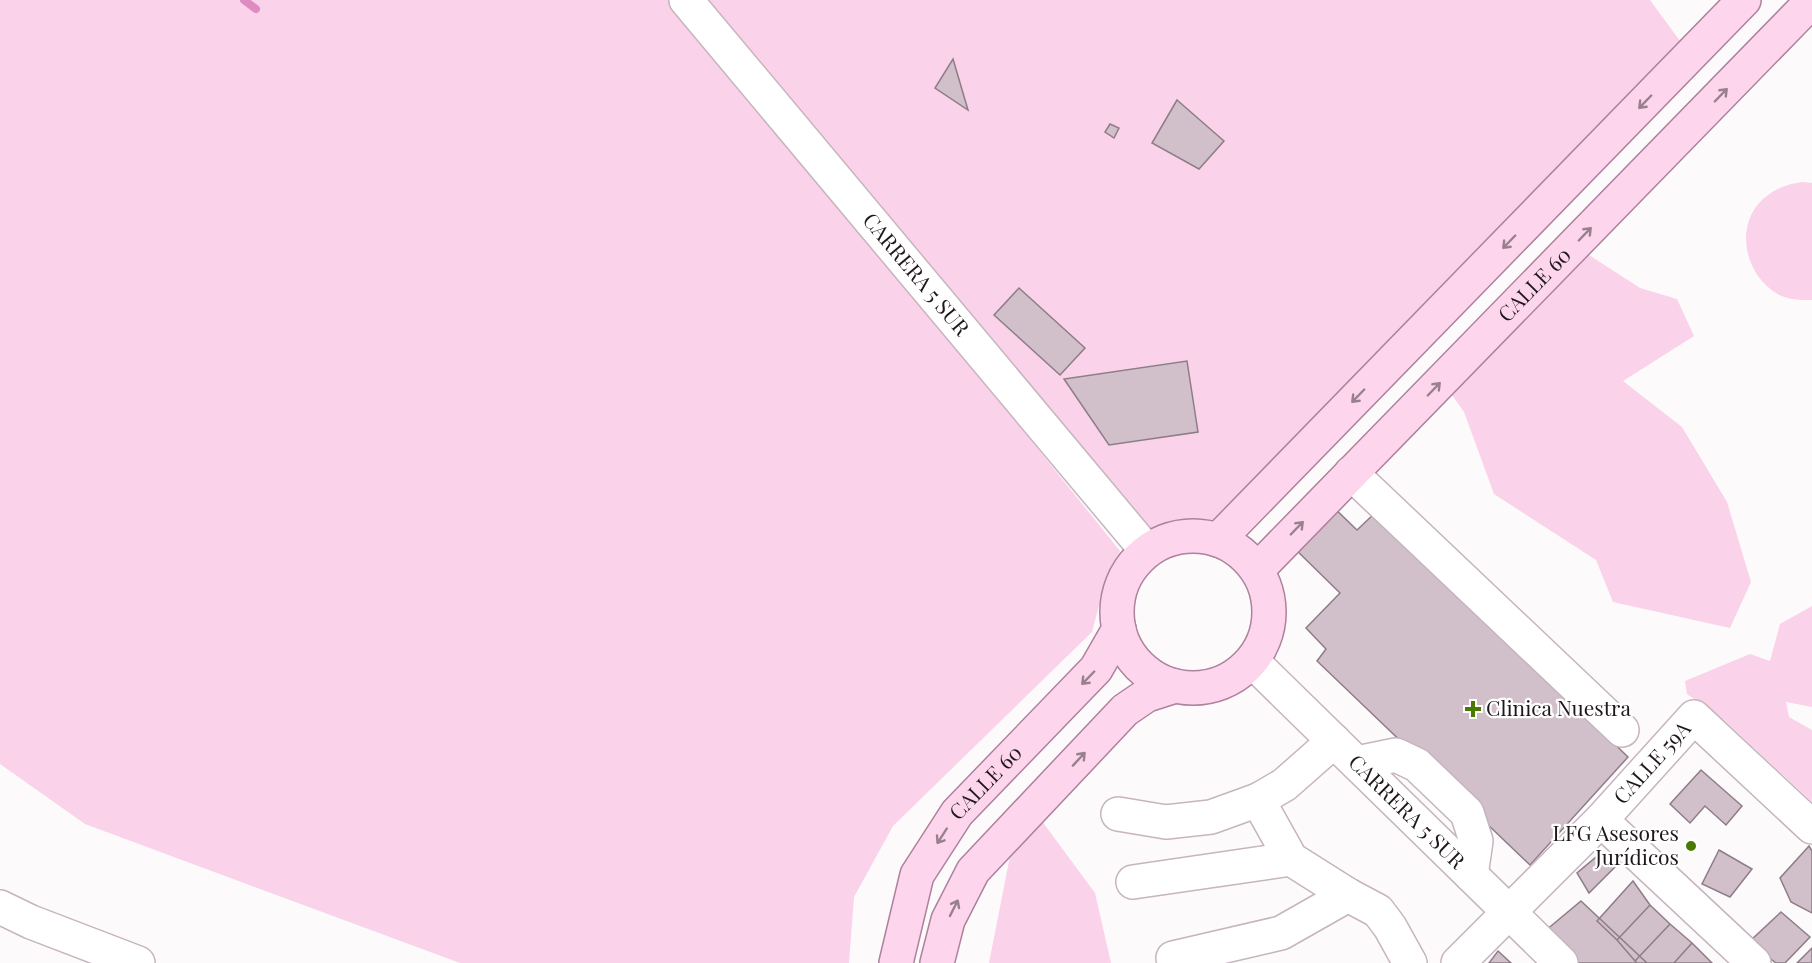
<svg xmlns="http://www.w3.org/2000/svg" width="1812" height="963" viewBox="0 0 1812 963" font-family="'Playfair Display',serif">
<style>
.green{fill:#fad2ea}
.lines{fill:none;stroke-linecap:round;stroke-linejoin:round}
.stream{stroke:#de8bc1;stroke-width:8}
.building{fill:#d1bfca;stroke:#8d7d87;stroke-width:1.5}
.minor-casing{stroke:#c6b4be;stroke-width:36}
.major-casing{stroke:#ae819d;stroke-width:36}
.minor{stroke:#fff;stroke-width:33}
.major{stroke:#fdd6ee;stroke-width:33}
.oneway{stroke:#99808f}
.poi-dot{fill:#4a7900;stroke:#fff;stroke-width:2}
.labels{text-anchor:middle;stroke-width:4.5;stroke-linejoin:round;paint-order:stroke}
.street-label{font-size:21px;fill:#1e181b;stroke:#fff}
.poi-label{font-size:21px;fill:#1e181b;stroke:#fff;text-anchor:start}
</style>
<rect width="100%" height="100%" fill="#fdfafc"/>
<path class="green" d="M0,0H668L822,180L1120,551L1101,598L1092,632L893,826L854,897L849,963H460L85,824L0,764Z
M702,0H1650L1683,45L1216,528L1184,526L1151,537Z
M1802,182L1812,183V300C1800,300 1787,300 1776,293C1743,273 1733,220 1768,195C1779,187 1789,184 1802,182Z
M1589,255L1640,288L1677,299L1694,336L1623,381L1682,427L1727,502L1751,582L1730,628L1613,602L1596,560L1494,494L1464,412L1447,388Z
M1812,606V707L1786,702L1789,717L1812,730V802L1724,720L1687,694L1685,681L1750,654L1770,661L1780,624Z
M1039,817L1095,893L1111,963H989L1010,856Z"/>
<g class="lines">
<path class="stream" d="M244,0L256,9"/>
</g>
<path class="building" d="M953,59L968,110L935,88Z
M1177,100L1224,141L1199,169L1152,143Z
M1110,124L1119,128L1114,138L1105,132Z
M1019,288L1085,348L1060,375L994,315Z
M1187,361L1198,432L1109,445L1064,379Z
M1328,502L1357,530L1376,512L1628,757L1530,865L1317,661L1326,649L1306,628L1340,593L1289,543Z
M1701,770L1742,806L1726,825L1705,806L1690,823L1670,804Z
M1809,846L1812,851V913L1791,902L1780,878Z
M1719,850L1752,869L1730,897L1702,884Z
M1602,852L1617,865L1589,893L1577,873Z
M1633,881L1650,905L1617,940L1597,921Z
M1581,901L1647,963H1578L1545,931Z
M1650,905L1670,924L1635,961L1617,940Z
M1781,912L1810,937L1785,963H1776L1749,942Z
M1670,924L1692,943L1674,963H1637L1635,961Z
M1692,943L1712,963H1674Z
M1812,948V963H1797Z
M1498,951L1511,963H1489Z"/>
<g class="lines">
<g class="minor-casing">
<g id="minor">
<path id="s1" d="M686,0L1147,551"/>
<path d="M1351,473L1622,730"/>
<path id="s2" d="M1252,661L1561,963"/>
<path d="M1357,763L1396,755L1417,765L1467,813L1476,841L1471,875"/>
<path d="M1258,800L1291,859L1348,895L1378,911L1390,927L1410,963"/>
<path d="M1118,814L1166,822L1211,817L1258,800L1284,785L1334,741"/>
<path d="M1601,820L1754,963"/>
<path d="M1133,882L1291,859"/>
<path d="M0,907L31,922L138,963"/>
<path d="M1173,958L1281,933L1348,895"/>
<path id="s3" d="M1458,963L1601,820L1694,717L1812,827"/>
</g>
</g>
<g class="major-casing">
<g id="major">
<circle cx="1193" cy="612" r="76"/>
<path d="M1218,540L1744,0"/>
<path id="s4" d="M1257,570L1812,1"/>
<path id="s5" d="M896,963L917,875L957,813L1096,669L1119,629"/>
<path d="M937,963L948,920L973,871L1125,710L1147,695L1175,686"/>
</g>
</g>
<use href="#minor" class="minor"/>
<use href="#major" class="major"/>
</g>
<defs><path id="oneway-shaft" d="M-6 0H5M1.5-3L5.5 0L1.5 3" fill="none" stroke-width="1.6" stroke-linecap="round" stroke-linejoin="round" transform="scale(1.5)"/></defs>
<g class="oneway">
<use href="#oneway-shaft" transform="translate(1721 95) rotate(-46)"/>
<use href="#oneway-shaft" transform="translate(1645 102) rotate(134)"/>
<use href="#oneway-shaft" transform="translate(1585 234) rotate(-46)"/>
<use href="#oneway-shaft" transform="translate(1509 242) rotate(134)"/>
<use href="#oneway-shaft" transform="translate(1434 389) rotate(-46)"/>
<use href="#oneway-shaft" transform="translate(1358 396) rotate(134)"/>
<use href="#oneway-shaft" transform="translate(1297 528) rotate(-46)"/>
<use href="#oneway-shaft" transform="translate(1088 678) rotate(134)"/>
<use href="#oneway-shaft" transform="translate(1079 759) rotate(-47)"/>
<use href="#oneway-shaft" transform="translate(942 836) rotate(123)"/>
<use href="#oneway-shaft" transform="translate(954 908) rotate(-63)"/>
</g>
<g class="poi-dot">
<path d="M1470 700h6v6h6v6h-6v6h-6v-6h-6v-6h6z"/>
<circle cx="1691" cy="846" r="6"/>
</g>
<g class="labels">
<g class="street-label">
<text dy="7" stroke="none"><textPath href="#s1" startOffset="358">CARRERA 5 SUR</textPath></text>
<text dy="7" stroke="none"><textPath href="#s4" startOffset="398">CALLE 60</textPath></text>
<text dy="7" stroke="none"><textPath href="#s3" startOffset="279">CALLE 59A</textPath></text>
<text dy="7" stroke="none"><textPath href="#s5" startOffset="206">CALLE 60</textPath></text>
<text dy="7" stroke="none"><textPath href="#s2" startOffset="216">CARRERA 5 SUR</textPath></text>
</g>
<g class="poi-label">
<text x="1486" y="716">Clinica Nuestra</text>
<text x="1679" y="841" text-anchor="end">LFG Asesores<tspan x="1679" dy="24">Jurídicos</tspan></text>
</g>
</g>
</svg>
